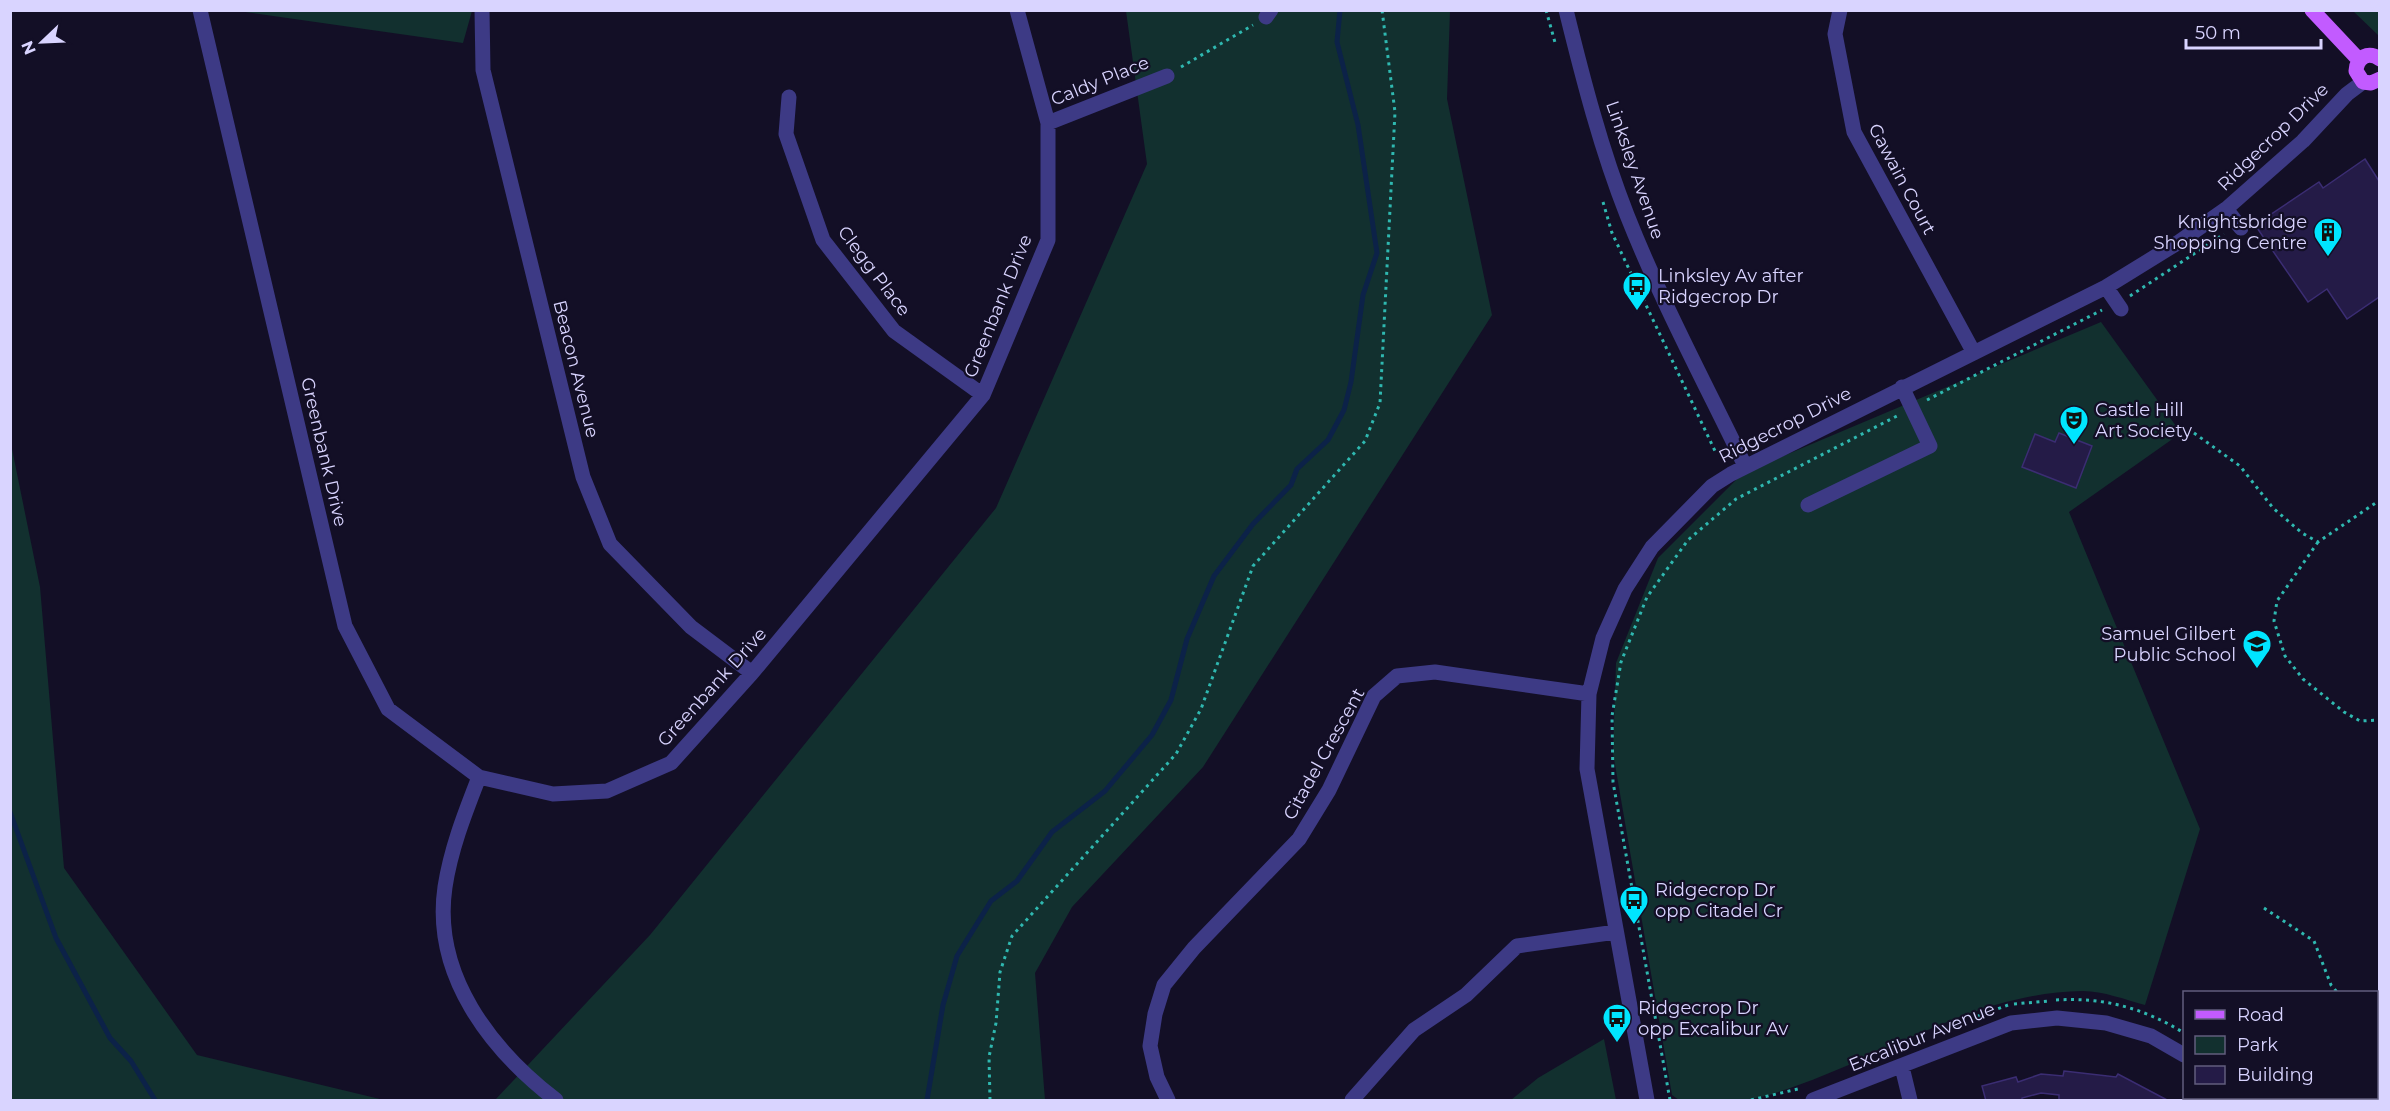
<svg xmlns="http://www.w3.org/2000/svg" width="2390" height="1111" viewBox="0 0 2390 1111" font-family="Montserrat,sans-serif">
<style>
.green{fill:#12302f}
.lines{fill:none;stroke-linecap:round;stroke-linejoin:round}
.stream{stroke:#0c2248;stroke-width:5}
.building{fill:#241b47;stroke:#3b2d73;stroke-width:1.5}
.path{stroke:#2fb8b0;stroke-width:3;stroke-dasharray:3 4.5;stroke-linecap:butt}
.minor{stroke:#3d3a85;stroke-width:15}
.major{stroke:#c25bff;stroke-width:15}
.labels{text-anchor:middle;stroke-width:4.5;stroke-linejoin:round;paint-order:stroke}
.street-label{font-size:18px;fill:#d9d4ff;stroke:#130f26}
.poi-label{font-size:18px;fill:#d9d4ff;stroke:#130f26;text-anchor:start}
</style>
<rect width="100%" height="100%" fill="#130f26"/>
<path class="green" d="M231,10H472V11L463,43Z
M1126,11H1450L1447,99L1492,315L1203,767L1072,907L1035,973L1045,1100H495L650,935L996,508L1147,164Z
M2353,11H2379V36L2378,35Z
M2101,322L2181,433L2069,512L2200,829L2145,1005C2126,1000 2103,991 2083,991C1968,992 1869,1068 1761,1097C1735,1104 1705,1100 1679,1100L1672,1095L1613,753L1616,663L1658,558L1737,479L1774,460Z
M11,444L40,587L64,868L197,1055L384,1100H11Z
M1604,1039L1616,1100H1511L1538,1078Z"/>
<g class="lines">
<path class="stream" d="M10,812L56,938L110,1038L131,1061L155,1100
M927,1100L943,1005L957,956L991,901L1017,881L1052,832L1105,791L1152,735L1171,700L1187,639L1214,576L1253,524L1291,485L1297,469L1328,440L1344,410L1351,382L1363,295L1377,253L1358,125L1337,42L1340,10"/>
</g>
<path class="building" d="M2365,159L2379,181V297L2347,319L2327,289L2308,302L2255,225L2319,182L2323,188Z
M2059,433L2092,446L2076,488L2022,467L2035,434L2055,442Z
M2064,1071L2116,1077L2118,1074L2169,1101H2059V1095L2041,1093L2022,1098V1101H1986L1982,1086L2016,1077L2018,1082L2041,1074L2063,1076Z"/>
<g class="lines">
<path class="path" d="M1546,10L1556,46
M1181,67L1253,25
M1603,202L1612,233L1715,451
M2130,296L2224,234
M1927,400L2102,310
M2194,433L2240,466L2273,508L2302,533L2318,542L2380,500
M2318,542L2277,601L2274,621L2285,656L2303,679L2344,712L2360,721L2380,720
M2264,908L2314,941L2331,985L2337,992
M2056,1000C2103,997 2144,1008 2184,1033
M2014,1004L2049,1001
M2376,1022L2380,1024
M1949,1027L2008,1005
M2264,1098L2266,1100
M990,1100L989,1057L996,1023L1000,972L1012,936L1176,754L1201,709L1253,566L1365,441L1380,403L1395,112L1382,10
M1670,1100L1613,782L1612,716L1621,662L1647,597L1688,540L1736,499L1897,416
M1751,1100L1802,1088"/>
<path class="minor" d="M200,10L345,626L388,709L479,777L553,794L607,791L671,763L752,673L983,395L1048,240V123L1017,10
M482,10L483,70L583,477L610,544L691,627L752,673
M1566,10C1583,79 1601,149 1627,215C1661,301 1705,383 1745,466
M1840,10L1835,34L1854,132L1974,353
M1266,17L1271,10
M789,97L786,134L823,240L894,331L983,395
M1048,123L1167,76
M2226,209L2241,228
M2106,287L2121,309
M1808,505L1930,446L1902,387
M479,777C465,813 451,848 445,887C432,975 491,1050 556,1100
M1902,1067L1910,1100
M2238,1098L2240,1100
M1168,1100L1157,1077L1150,1046L1155,1014L1164,985L1194,948L1299,839L1329,790L1374,696L1397,676L1435,672L1589,694
M1352,1100L1414,1030L1466,995L1517,946L1616,932
M1647,1100L1587,769L1589,694L1603,638L1625,589L1652,547L1712,486L1731,474L2106,287L2179,242L2226,209L2303,141L2347,94L2363,82
M1813,1100L2011,1023L2057,1018L2106,1023L2151,1036L2184,1055"/>
<path class="major" d="M2312,10L2359,60
M2380,59C2368,51 2357,57 2356,71L2363,82L2371,83L2380,79"/>
</g>
<defs>
<g id="building-pin" transform="scale(1.5)"><path d="M0 17L-7.5 6A9.5 9.5 0 1 1 7.5 6Z" fill="#00e5ff" stroke="#130f26"/><path d="M-4-6H4V6H1V3H-1V6H-4ZM-2.5-4.3h1.7v1.8h-1.7ZM.8-4.3h1.7v1.8H.8ZM-2.5-1h1.7V.8h-1.7ZM.8-1h1.7V.8H.8Z" fill="#111"/></g>
<g id="bus-pin" transform="scale(1.5)"><path d="M0 17L-7.5 6A9.5 9.5 0 1 1 7.5 6Z" fill="#00e5ff" stroke="#130f26"/><path d="M-5-6H5V4H4V6H2V4H-2V6H-4V4H-5ZM-3.5-4V0h7V-4ZM-3.5 1.2v1.5H-2V1.2ZM2 1.2v1.5H3.5V1.2Z" fill="#111"/></g>
<g id="theatre-pin" transform="scale(1.5)"><path d="M0 17L-7.5 6A9.5 9.5 0 1 1 7.5 6Z" fill="#00e5ff" stroke="#130f26"/><path d="M-5-5.5Q0-4 5-5.5V0Q5 5 0 6Q-5 5-5 0ZM-3.3-2.5H-1v1.5H-3.3ZM1-2.5H3.3v1.5H1ZM-2.8 1Q0 5.5 2.8 1Z" fill="#111"/></g>
<g id="school-pin" transform="scale(1.5)"><path d="M0 17L-7.5 6A9.5 9.5 0 1 1 7.5 6Z" fill="#00e5ff" stroke="#130f26"/><path d="M0-5L7-2L0 1L-7-2ZM-4 1L0 2.5L4 1V4Q0 6-4 4Z" fill="#111"/></g>
</defs>
<g fill-rule="evenodd">
<use href="#building-pin" x="2328" y="232"/>
<use href="#bus-pin" x="1637" y="286"/>
<use href="#theatre-pin" x="2074" y="420"/>
<use href="#school-pin" x="2257" y="644"/>
<use href="#bus-pin" x="1634" y="900"/>
<use href="#bus-pin" x="1617" y="1018"/>
</g>
<g class="labels">
<g class="street-label">
<text transform="translate(1100 81) rotate(-22)" y="6">Caldy Place</text>
<text transform="translate(2273 137) rotate(-44)" y="6">Ridgecrop Drive</text>
<text transform="translate(1635 170) rotate(71)" y="6">Linksley Avenue</text>
<text transform="translate(1902 179) rotate(62)" y="6">Gawain Court</text>
<text transform="translate(874 271) rotate(53)" y="6">Clegg Place</text>
<text transform="translate(998 306) rotate(-68)" y="6">Greenbank Drive</text>
<text transform="translate(576 369) rotate(76)" y="6">Beacon Avenue</text>
<text transform="translate(1785 425) rotate(-27)" y="6">Ridgecrop Drive</text>
<text transform="translate(324 452) rotate(77)" y="6">Greenbank Drive</text>
<text transform="translate(712 687) rotate(-48)" y="6">Greenbank Drive</text>
<text transform="translate(1324 754) rotate(-61)" y="6">Citadel Crescent</text>
<text transform="translate(1922 1037) rotate(-22)" y="6">Excalibur Avenue</text>
</g>
<g class="poi-label">
<text x="2307" y="228" text-anchor="end">Knightsbridge<tspan x="2307" dy="21">Shopping Centre</tspan></text>
<text x="1658" y="282">Linksley Av after<tspan x="1658" dy="21">Ridgecrop Dr</tspan></text>
<text x="2095" y="416">Castle Hill<tspan x="2095" dy="21">Art Society</tspan></text>
<text x="2236" y="640" text-anchor="end">Samuel Gilbert<tspan x="2236" dy="21">Public School</tspan></text>
<text x="1655" y="896">Ridgecrop Dr<tspan x="1655" dy="21">opp Citadel Cr</tspan></text>
<text x="1638" y="1014">Ridgecrop Dr<tspan x="1638" dy="21">opp Excalibur Av</tspan></text>
</g>
</g>
<rect width="2390" height="1111" fill="none" stroke="#d9d4ff" stroke-width="24"/>
<rect x="2183" y="991" width="195" height="108" fill="#130f26" stroke="#625e7d" stroke-width="1.5"/>
<rect x="2195" y="1010" width="30" height="9" fill="#c25bff" stroke="#625e7d" stroke-width="1.5"/>
<text x="2237" y="1021" font-size="18" fill="#d9d4ff">Road</text>
<rect x="2195" y="1036" width="30" height="18" fill="#12302f" stroke="#625e7d" stroke-width="1.5"/>
<text x="2237" y="1051" font-size="18" fill="#d9d4ff">Park</text>
<rect x="2195" y="1066" width="30" height="18" fill="#241b47" stroke="#625e7d" stroke-width="1.5"/>
<text x="2237" y="1081" font-size="18" fill="#d9d4ff">Building</text>
<g transform="translate(42 42) rotate(247)" stroke="#130f26" stroke-width="4.5" paint-order="stroke">
<path d="M0-4.5L10 22L0 15L-10 22Z" fill="#d9d4ff"/>
<text y="-9" font-size="16" font-weight="bold" text-anchor="middle" fill="#d9d4ff">N</text>
</g>
<path d="M2186 39v9h135v-9" fill="none" stroke="#d9d4ff" stroke-width="3"/>
<text x="2195" y="39" font-size="18" fill="#d9d4ff" stroke="#130f26" stroke-width="4.5" paint-order="stroke">50 m</text>
</svg>
